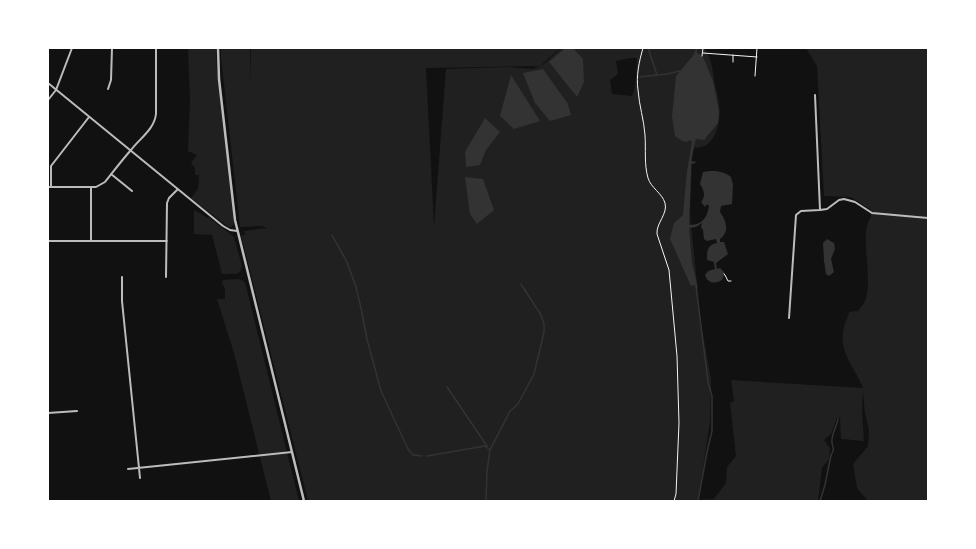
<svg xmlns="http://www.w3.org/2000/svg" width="976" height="549" viewBox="0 0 976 549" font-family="'Titillium Web',sans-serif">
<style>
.green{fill:#202020;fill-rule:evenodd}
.water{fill:#333}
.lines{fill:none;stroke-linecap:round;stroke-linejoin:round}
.stream{stroke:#333;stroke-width:1.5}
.path{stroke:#f5f5f5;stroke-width:1}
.minor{stroke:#bcbcbc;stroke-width:2}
.tertiary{stroke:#bcbcbc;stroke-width:2.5}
</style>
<rect width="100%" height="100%" fill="#111"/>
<path class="green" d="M188,48H216L217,70L234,224L230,228L191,198L198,189L199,175H195V168L191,163L197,155L188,151L190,99Z
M221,48H250L251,84V48H560L540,66L545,63L561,48H704C712,59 712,67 714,80C718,98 724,115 715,134C710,144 706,147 694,148L692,160L690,214L701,323L711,379L710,422L698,500L714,499L726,483L727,467L736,456L730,403L734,401L731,380L863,388C856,369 840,354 843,333C843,326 848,318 849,312L858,311C860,308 862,306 864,303C875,283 858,232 871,217V210L851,197L824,196L817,66L806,48H928V501H868L857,488L853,464L868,446L869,430L865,414L863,391L862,410L864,441L841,439L840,418H837L831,434L824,440L830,448L829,459L822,468L818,501H308L241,235H245L244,231L267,228L262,226L240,227L221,57ZM630,58H637C636,71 637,85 632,96L612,94L610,80L618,74L616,61ZM539,66L534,69L507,67L446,69L434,226L426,68Z
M194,210L208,218V217L234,237L242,266L240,272L236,274H222L212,235L194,234Z
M239,279L245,282L299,501H271L234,353L217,299H225V288H224V285H222L223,280Z"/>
<path class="water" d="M565,48H573L583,59L584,82L577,97L549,62Z
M696,52L703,57L713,81L719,111L718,123L704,140L696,139L695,142L691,161L696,162L695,163L691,164V171L689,225C702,225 707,218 709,206L707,204L705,207L701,202C706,196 704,190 700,184L703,172C712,170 724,171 731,177L733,185L732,204L721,206L720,212C726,220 730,232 720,239V242H724L728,254L716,263L717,269L720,268L725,273L722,280C715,284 708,284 705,275L708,271L715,269L714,262L707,260C707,251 707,245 717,243L716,239L707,241L704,239L703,230L701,227L702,223L696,227L689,228L692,263L698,288L694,285L691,286L670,239L674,223L683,215L687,171L692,142L689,140L687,142L682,141L675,136L672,117L676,76Z
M543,69L568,104L571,115L550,121L535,103L523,73Z
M511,75L540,121L514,129L500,116Z
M485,118L500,132L486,150L480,165L466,167L465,152Z
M465,177L483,179L494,210L477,224L470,214Z
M827,239L834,243L835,249L831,259L834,272L829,276L826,274L824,261L823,243Z"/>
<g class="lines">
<path class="stream" d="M648,48L657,75
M695,54L697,48
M639,77L667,74L680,71
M332,235L347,262L356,287L361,308L367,339L381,391L408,449L413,455L422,456
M696,286L708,382L712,396V431L707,452L698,501
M447,387L487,446
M427,456L485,446L490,450
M486,501L487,471L490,450L510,411L518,404L534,374L544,332V324L541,315L521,284
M820,501L825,485L831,455C835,449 833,448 832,443C831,434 837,426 838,419"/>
<path class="path" d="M643,48C639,62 636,76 638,90C639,105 644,120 645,135C646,150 644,164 648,178C651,188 662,193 665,203C668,214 656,223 657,234L669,270L677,356L679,423L676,494L674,501
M703,53L757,57
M733,55V62
M702,56L703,48
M755,76L757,48
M724,274L725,275L728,281H731"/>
<path class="minor" d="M48,83L223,226L230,230L237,231
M108,89L111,80L112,48
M815,95L820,210L827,209L839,200L844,199L855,202L872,213L928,218
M48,100L56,90L72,48
M111,174L132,191
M48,187H96L105,182C113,172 122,160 131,150C140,138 154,130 156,114V48
M51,187V166L89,117
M48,241H167
M91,241V187
M122,277V301L140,478
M166,277L167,203L169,198L178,189
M789,318L796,215L801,211L820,210
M48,413L77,411
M128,469L292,452"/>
<path class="tertiary" d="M218,48L219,79L235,220L304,501"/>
</g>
<rect width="976" height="549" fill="none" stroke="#ffffff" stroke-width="98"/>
</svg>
